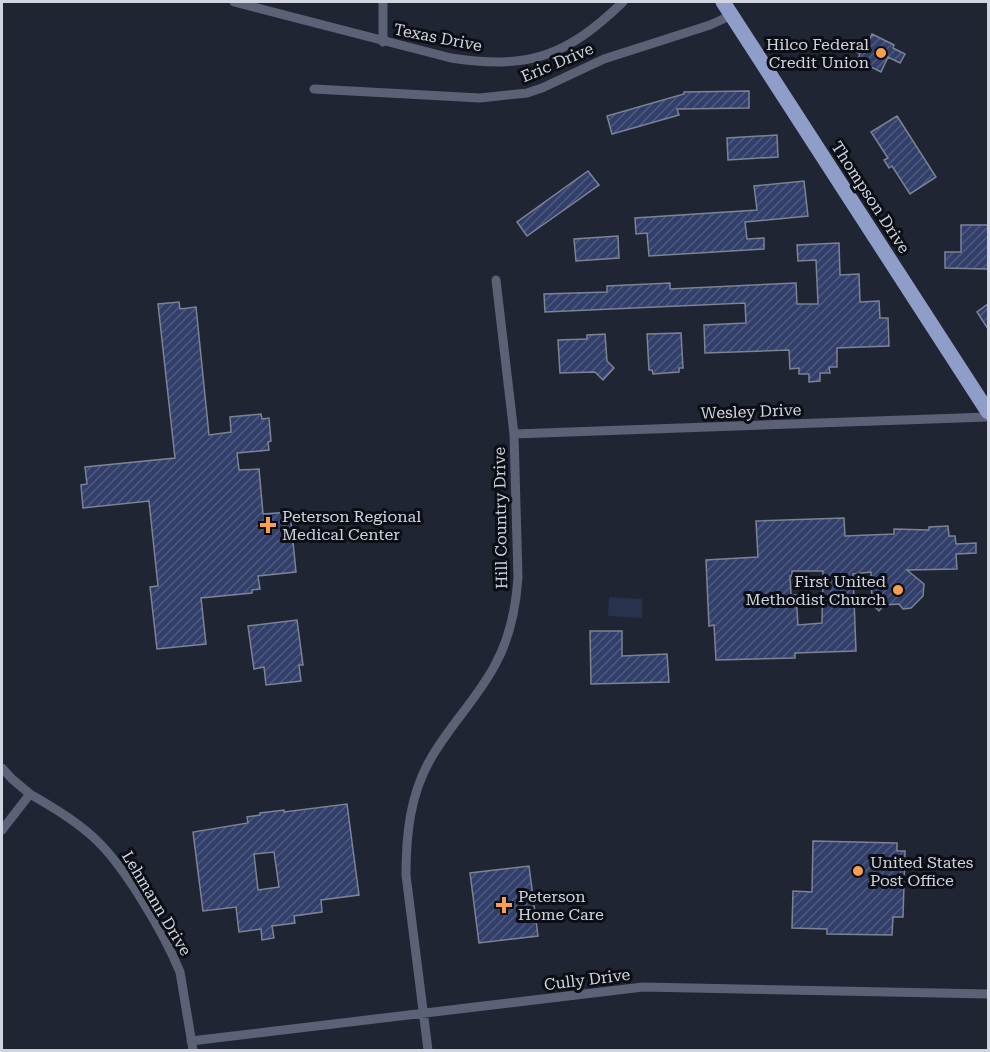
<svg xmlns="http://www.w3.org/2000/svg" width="990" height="1052" viewBox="0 0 990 1052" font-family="'Roboto Serif',serif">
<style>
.green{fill:#28324f}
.building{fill:url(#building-hatch);stroke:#7c8395;stroke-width:1.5;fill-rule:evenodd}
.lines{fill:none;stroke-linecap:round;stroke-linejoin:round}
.minor{stroke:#5b6276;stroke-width:9}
.primary{stroke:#8f9ec8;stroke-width:15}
.poi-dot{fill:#fa9f4e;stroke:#0c0e15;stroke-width:2}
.labels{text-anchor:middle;stroke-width:6;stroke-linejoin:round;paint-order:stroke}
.street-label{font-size:16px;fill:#d1d5df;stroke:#0c0e15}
.poi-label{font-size:16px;fill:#d1d5df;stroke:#0c0e15;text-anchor:start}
</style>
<defs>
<pattern id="building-hatch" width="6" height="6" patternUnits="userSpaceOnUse" patternTransform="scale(1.5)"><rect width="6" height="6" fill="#323f6a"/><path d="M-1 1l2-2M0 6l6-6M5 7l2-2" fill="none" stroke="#4f5a7f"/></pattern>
</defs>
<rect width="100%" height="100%" fill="#202534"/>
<path class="green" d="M609,597L642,599V618L608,616Z"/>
<path class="building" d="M872,34L894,45L893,48L905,54L900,63L888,57L881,72L857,60L860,54L856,52L864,37L869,40Z
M749,91V108L677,109L679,115L612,134L607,116L684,94V92Z
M897,116L936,177L910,194L892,166L889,168L884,160L888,158L871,132Z
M777,135L778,157L728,160L727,138Z
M588,171L599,185L527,236L517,222Z
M804,181L808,216L745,222L747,239L764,238V249L649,256L647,233L636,234L635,218L757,210L754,186Z
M961,225H988V269L945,268V252H961Z
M618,236L619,258L576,261L574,239Z
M839,243L840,275L859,274L860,302L879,301L880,318H888L889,346L837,348V367H829L830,373H820V381L809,382V374H799V368L790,369L789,350L705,353L704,325L746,323L745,303L545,312L544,294L607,292V286L670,283V289L796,283L797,304H818L816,260L798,261L797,245Z
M179,302L180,309L196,307L209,435L231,432L230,417L261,414L262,419L269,418L271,441L268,442L269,450L237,453L239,470L259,469L263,514L290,512L296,572L258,576L260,589L252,590V593L201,598L206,644L157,649L150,587L158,586L149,501L83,508L81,485L87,484L85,467L175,458L158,304Z
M988,304V329L977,312Z
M681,333L683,368H679V372L653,374L652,370H649L647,334Z
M605,334L607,361L614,368L603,380L595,372L560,373L558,340L587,339V335Z
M844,518L845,536L894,534V529L929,530V527L948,526L949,536H955L956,544L976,543V553L956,554L957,569L907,570L924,584L923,596L911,608L903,609L899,604L884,605L879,611L872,604L871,572L853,574L856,651L795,653V658L716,660L714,625L709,626L706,560L758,557L756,521ZM792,571H823L822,623L798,625L796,595H791L790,576H792Z
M297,620L303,665H299L301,681L266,685L264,667L254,669L248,626Z
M590,631H622V656L667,654L669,682L591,684Z
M347,804L359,895L321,900L322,912L294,916L295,923L272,926L274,938L262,940L261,929L239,932L236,907L203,911L193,832L248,823L247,817L260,815V813L284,810V812ZM274,852L279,887L258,890L254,854Z
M813,841L897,843V851H905L903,917H893L892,935L827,934V929L792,928L793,891L812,892Z
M529,866L538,936L479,943L470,873Z"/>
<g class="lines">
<path class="minor" d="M234,2L451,58C529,70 567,56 623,2
M383,42V2
M314,89L480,98L527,93L542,88L604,59L710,25L732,15
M514,434L988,417
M2,768L12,779L30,794
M2,830L30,794C52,807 73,819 92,836C123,863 164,933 180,972L193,1050
M191,1041L643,987L988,994
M428,1050L406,875C406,835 410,795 430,760C449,726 477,699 495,665C510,638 516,607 518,577L514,434L496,280"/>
<path class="primary" d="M723,2L988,412"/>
</g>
<g class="poi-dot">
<circle cx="881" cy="53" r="6"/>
<path d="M265 516h6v6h6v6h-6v6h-6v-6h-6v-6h6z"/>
<circle cx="898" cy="590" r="6"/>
<circle cx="858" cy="871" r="6"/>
<path d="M501 896h6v6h6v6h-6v6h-6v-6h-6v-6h6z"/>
</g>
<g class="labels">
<g class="street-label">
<text transform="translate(438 37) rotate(11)" y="6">Texas Drive</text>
<text transform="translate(557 62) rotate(-23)" y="6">Eric Drive</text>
<text transform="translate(871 197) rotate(57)" y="6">Thompson Drive</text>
<text transform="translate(751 411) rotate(-2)" y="6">Wesley Drive</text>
<text transform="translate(500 518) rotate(-91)" y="6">Hill Country Drive</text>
<text transform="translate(157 903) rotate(59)" y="6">Lehmann Drive</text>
<text transform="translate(587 979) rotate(-7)" y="6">Cully Drive</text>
</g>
<g class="poi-label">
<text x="869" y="50" text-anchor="end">Hilco Federal<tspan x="869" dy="18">Credit Union</tspan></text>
<text x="282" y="522">Peterson Regional<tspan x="282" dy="18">Medical Center</tspan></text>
<text x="886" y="587" text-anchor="end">First United<tspan x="886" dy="18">Methodist Church</tspan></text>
<text x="870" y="868">United States<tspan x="870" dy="18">Post Office</tspan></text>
<text x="518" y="902">Peterson<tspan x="518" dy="18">Home Care</tspan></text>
</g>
</g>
<rect width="990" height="1052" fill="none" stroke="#d1d5df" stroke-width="6"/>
</svg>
